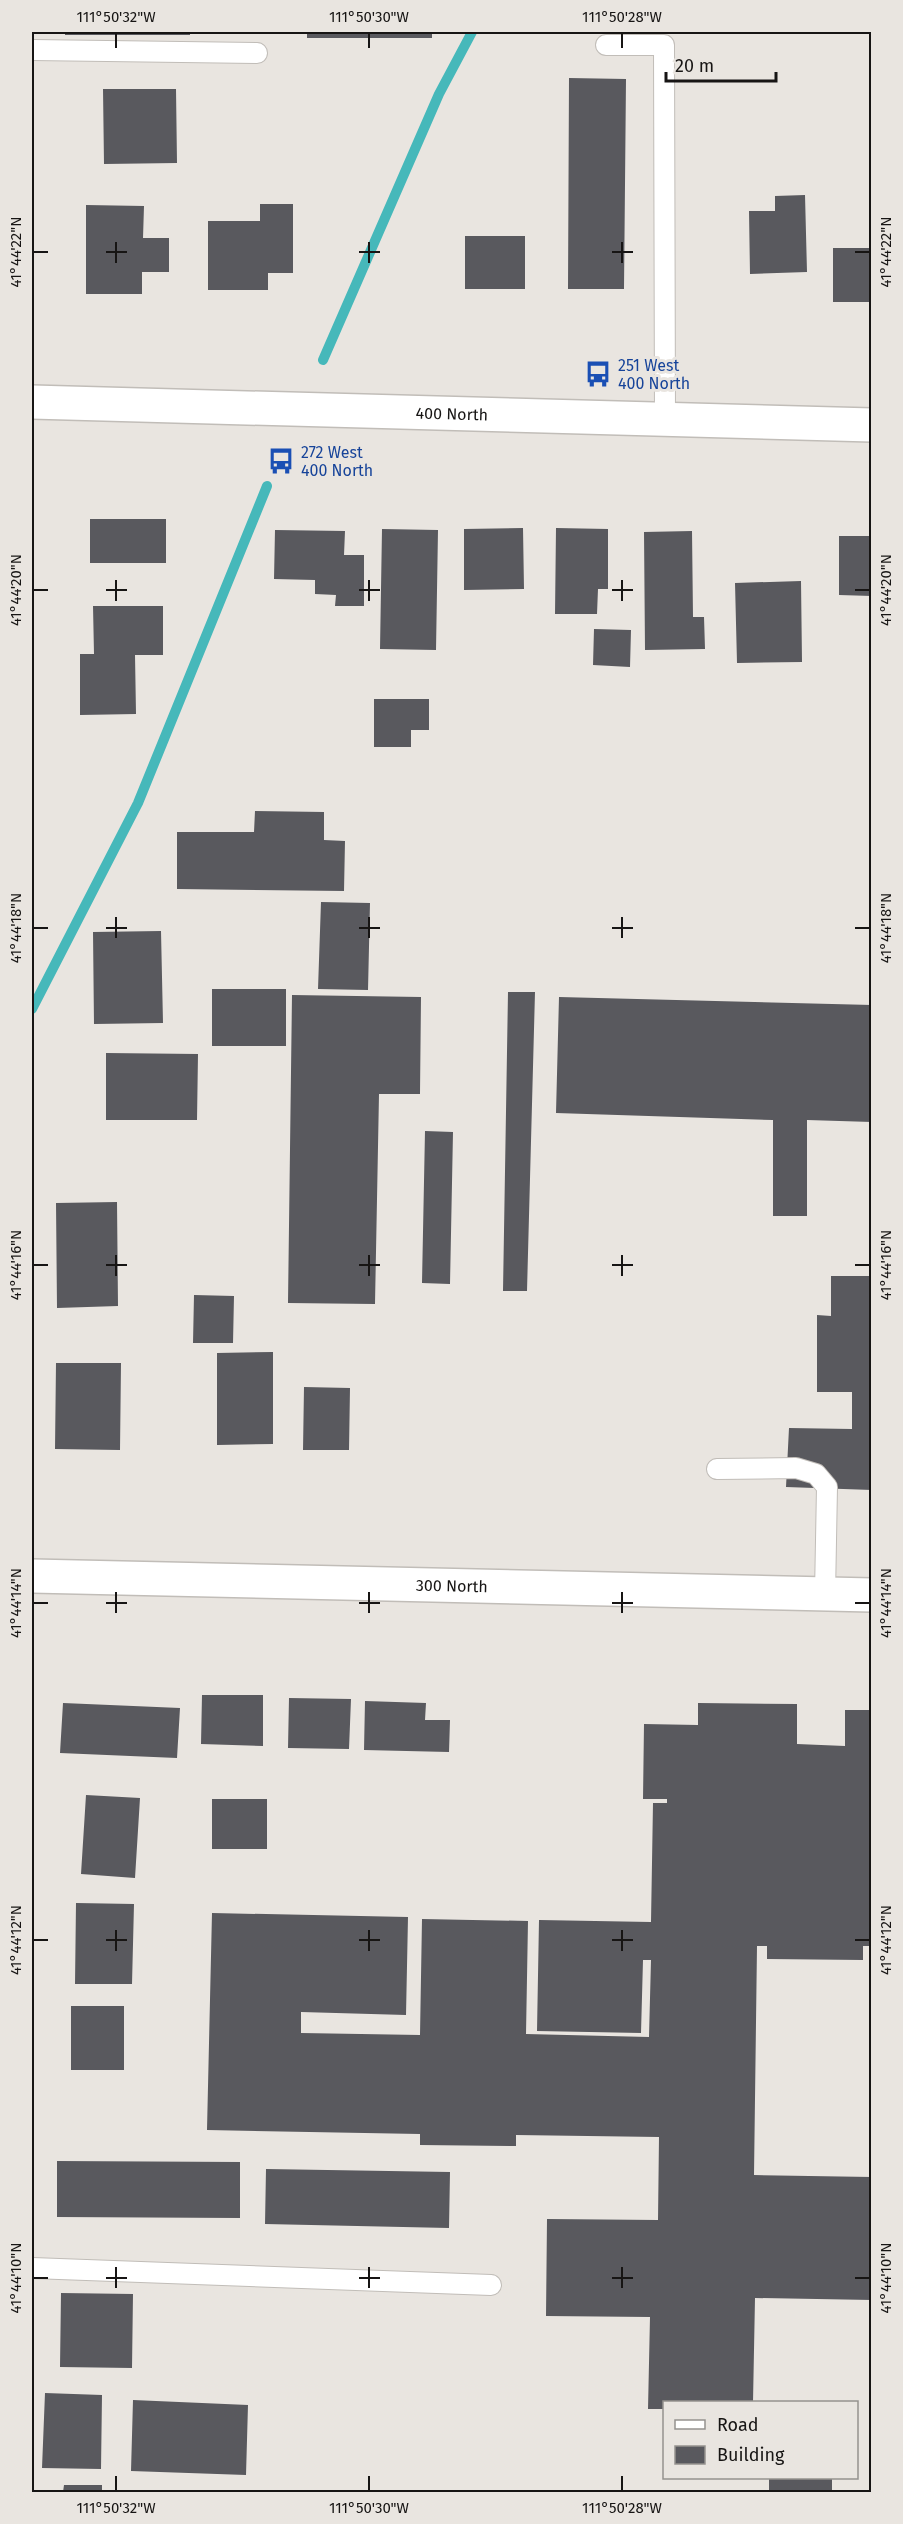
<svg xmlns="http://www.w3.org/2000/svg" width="903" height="2524" viewBox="0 0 903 2524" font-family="'Fira Sans',sans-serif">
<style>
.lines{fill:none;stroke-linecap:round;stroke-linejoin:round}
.stream{stroke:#46b8ba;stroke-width:10}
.building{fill:#59595e}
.service-casing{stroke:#c1bdb8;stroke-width:22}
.minor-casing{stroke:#c1bdb8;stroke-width:36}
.service{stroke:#fff;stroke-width:20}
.minor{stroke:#fff;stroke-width:33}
.ticks{fill:none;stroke:#171514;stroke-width:2}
.labels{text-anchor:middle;stroke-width:6;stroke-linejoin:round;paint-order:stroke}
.transit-label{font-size:16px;fill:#164399;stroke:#e9e5e0;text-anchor:start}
.street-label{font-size:16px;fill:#171514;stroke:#e9e5e0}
.neatline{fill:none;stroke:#171514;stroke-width:2}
.ticks-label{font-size:15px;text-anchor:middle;fill:#171514}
</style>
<rect width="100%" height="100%" fill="#e9e5e0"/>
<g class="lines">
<path class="stream" d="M323,360L439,94L472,32
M32,1009L138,803L267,486"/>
</g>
<path class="building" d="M65,32H190V35H65Z
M307,32H432V38H307Z
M569,78L626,79L624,289H568Z
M103,89H176L177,163L104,164Z
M805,195L807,272L750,274L749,211H775V196Z
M260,204H293V273H268V290H208V221H260Z
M86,205L144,206L143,238H169V272H142V294H86Z
M465,236H525V289H465Z
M833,248H872V302H833Z
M90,519H166V563H90Z
M523,528L524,589L464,590V529Z
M556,528L608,529V589H598L597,614H555Z
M382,529L438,530L436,650L380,649Z
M275,530L345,531L344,555H364V606H335L336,595L315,594V580L274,579Z
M692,531L693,617H704L705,649L645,650L644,532Z
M839,536H872V596L839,595Z
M801,581L802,662L737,663L735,583Z
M93,606H163V655H135L136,714L80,715V654H94Z
M594,629L631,630L630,667L593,665Z
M374,699H429V730H411V747H374Z
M255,811L324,812V840L345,841L344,891L177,889V832H254Z
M321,902L370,903L368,990L318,989Z
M161,931L163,1023L94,1024L93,932Z
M212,989H286V1046H212Z
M508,992H535L527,1291H503Z
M292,995L421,997L420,1094H379L375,1304L288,1303Z
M559,997L872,1005V1122L807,1120V1216H773V1120L556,1113Z
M106,1053L198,1054L197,1120H106Z
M425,1131L453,1132L450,1284L422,1283Z
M117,1202L118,1306L57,1308L56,1203Z
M831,1276H872V1490L786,1487L789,1428L852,1429V1392H817V1315L831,1316Z
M194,1295L234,1296L233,1343H193Z
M273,1352V1444L217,1445V1353Z
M56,1363H121L120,1450L55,1449Z
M304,1387L350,1388L349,1450H303Z
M202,1695H263V1746L201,1744Z
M289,1698L351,1699L349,1749L288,1748Z
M365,1701L426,1703L425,1720H450L449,1752L364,1750Z
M63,1703L180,1708L177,1758L60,1753Z
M698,1703L797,1704V1744L845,1746V1710H872V1946H863V1960L767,1959V1946H757L754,2175L872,2177V2300L755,2298L753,2402H664V2409H648L650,2317L546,2316L547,2219L658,2220L659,2137L516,2135V2146L420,2145V2134L207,2130L212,1913L408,1917L406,2015L301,2012V2033L420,2035L422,1919L528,1921L526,2034L649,2037L651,1960H643L641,2033L537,2031L539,1920L651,1922L653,1803H667V1799H643L644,1724L698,1725Z
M86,1795L140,1798L135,1878L81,1874Z
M212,1799H267V1849H212Z
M76,1903L134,1904L132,1984H75Z
M71,2006H124V2070H71Z
M57,2161L240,2162V2218L57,2217Z
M266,2169L450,2172L449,2228L265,2224Z
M61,2293L133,2294L132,2368L60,2367Z
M45,2393L102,2395L101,2469L42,2468Z
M133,2400L248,2405L246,2475L131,2471Z
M769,2478H832V2492H769Z
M64,2485H102V2492H63Z"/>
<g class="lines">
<g class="service-casing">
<path id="service" d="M606,45H664L665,420
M32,50L257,53
M717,1469L796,1468L816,1474L827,1487L825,1594
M32,2268L491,2285"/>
</g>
<g class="minor-casing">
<g id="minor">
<path id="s1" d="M32,402L872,425"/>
<path id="s2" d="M32,1576L872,1595"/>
</g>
</g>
<use href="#service" class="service"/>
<use href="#minor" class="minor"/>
</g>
<path class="ticks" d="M116,33V48M369,33V48M622,33V48M116,242V263M369,242V263M622,242V263M33,252H48M106,252H127M359,252H380M612,252H633M855,252H870M116,580V601M369,580V601M622,580V601M33,590H48M106,590H127M359,590H380M612,590H633M855,590H870M116,917V938M369,917V938M622,917V938M33,928H48M106,928H127M359,928H380M612,928H633M855,928H870M116,1255V1276M369,1255V1276M622,1255V1276M33,1265H48M106,1265H127M359,1265H380M612,1265H633M855,1265H870M116,1592V1613M369,1592V1613M622,1592V1613M33,1603H48M106,1603H127M359,1603H380M612,1603H633M855,1603H870M116,1930V1951M369,1930V1951M622,1930V1951M33,1940H48M106,1940H127M359,1940H380M612,1940H633M855,1940H870M116,2267V2288M369,2267V2288M622,2267V2288M33,2278H48M106,2278H127M359,2278H380M612,2278H633M855,2278H870M116,2476V2491M369,2476V2491M622,2476V2491"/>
<defs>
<g id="bus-bare" transform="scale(2.07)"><path d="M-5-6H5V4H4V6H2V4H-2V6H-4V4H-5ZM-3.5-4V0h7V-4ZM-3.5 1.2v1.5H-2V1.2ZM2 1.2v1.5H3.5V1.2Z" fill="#1a4fb4" stroke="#e9e5e0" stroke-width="2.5" paint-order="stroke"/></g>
</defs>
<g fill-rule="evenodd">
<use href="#bus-bare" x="598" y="374"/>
<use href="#bus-bare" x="281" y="461"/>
</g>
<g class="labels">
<g class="transit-label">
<text x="618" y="371">251 West<tspan x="618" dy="18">400 North</tspan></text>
<text x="301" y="458">272 West<tspan x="301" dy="18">400 North</tspan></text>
</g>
<g class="street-label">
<text dy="6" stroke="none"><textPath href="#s1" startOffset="420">400 North</textPath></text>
<text dy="6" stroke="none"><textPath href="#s2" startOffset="420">300 North</textPath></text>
</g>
</g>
<rect width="903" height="2524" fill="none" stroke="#e9e5e0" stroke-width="66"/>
<rect x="663" y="2401" width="195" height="78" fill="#e9e5e0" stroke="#95928e" stroke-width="1.5"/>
<rect x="675" y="2420" width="30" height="9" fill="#ffffff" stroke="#95928e" stroke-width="1.5"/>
<text x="717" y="2431" font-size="18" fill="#171514">Road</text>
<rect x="675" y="2446" width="30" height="18" fill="#59595e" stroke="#95928e" stroke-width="1.5"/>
<text x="717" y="2461" font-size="18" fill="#171514">Building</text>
<path d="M666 72v9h110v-9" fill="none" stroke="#171514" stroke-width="3"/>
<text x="675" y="72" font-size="18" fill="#171514" stroke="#e9e5e0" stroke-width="4.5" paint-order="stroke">20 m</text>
<rect x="33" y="33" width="837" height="2458" class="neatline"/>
<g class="ticks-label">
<text x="116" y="22">111°50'32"W</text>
<text x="369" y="22">111°50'30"W</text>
<text x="622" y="22">111°50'28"W</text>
<text transform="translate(16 252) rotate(-90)" y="5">41°44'22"N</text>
<text transform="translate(886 252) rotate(-90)" y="5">41°44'22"N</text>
<text transform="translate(16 590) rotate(-90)" y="5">41°44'20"N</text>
<text transform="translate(886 590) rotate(-90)" y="5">41°44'20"N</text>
<text transform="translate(16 928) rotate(-90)" y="5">41°44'18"N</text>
<text transform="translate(886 928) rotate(-90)" y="5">41°44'18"N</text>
<text transform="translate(16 1265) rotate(-90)" y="5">41°44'16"N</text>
<text transform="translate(886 1265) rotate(-90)" y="5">41°44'16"N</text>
<text transform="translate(16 1603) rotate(-90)" y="5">41°44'14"N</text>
<text transform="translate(886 1603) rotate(-90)" y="5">41°44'14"N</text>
<text transform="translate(16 1940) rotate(-90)" y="5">41°44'12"N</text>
<text transform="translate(886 1940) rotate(-90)" y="5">41°44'12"N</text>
<text transform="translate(16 2278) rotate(-90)" y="5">41°44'10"N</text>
<text transform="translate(886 2278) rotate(-90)" y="5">41°44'10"N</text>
<text x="116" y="2513">111°50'32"W</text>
<text x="369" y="2513">111°50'30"W</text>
<text x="622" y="2513">111°50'28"W</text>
</g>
</svg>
